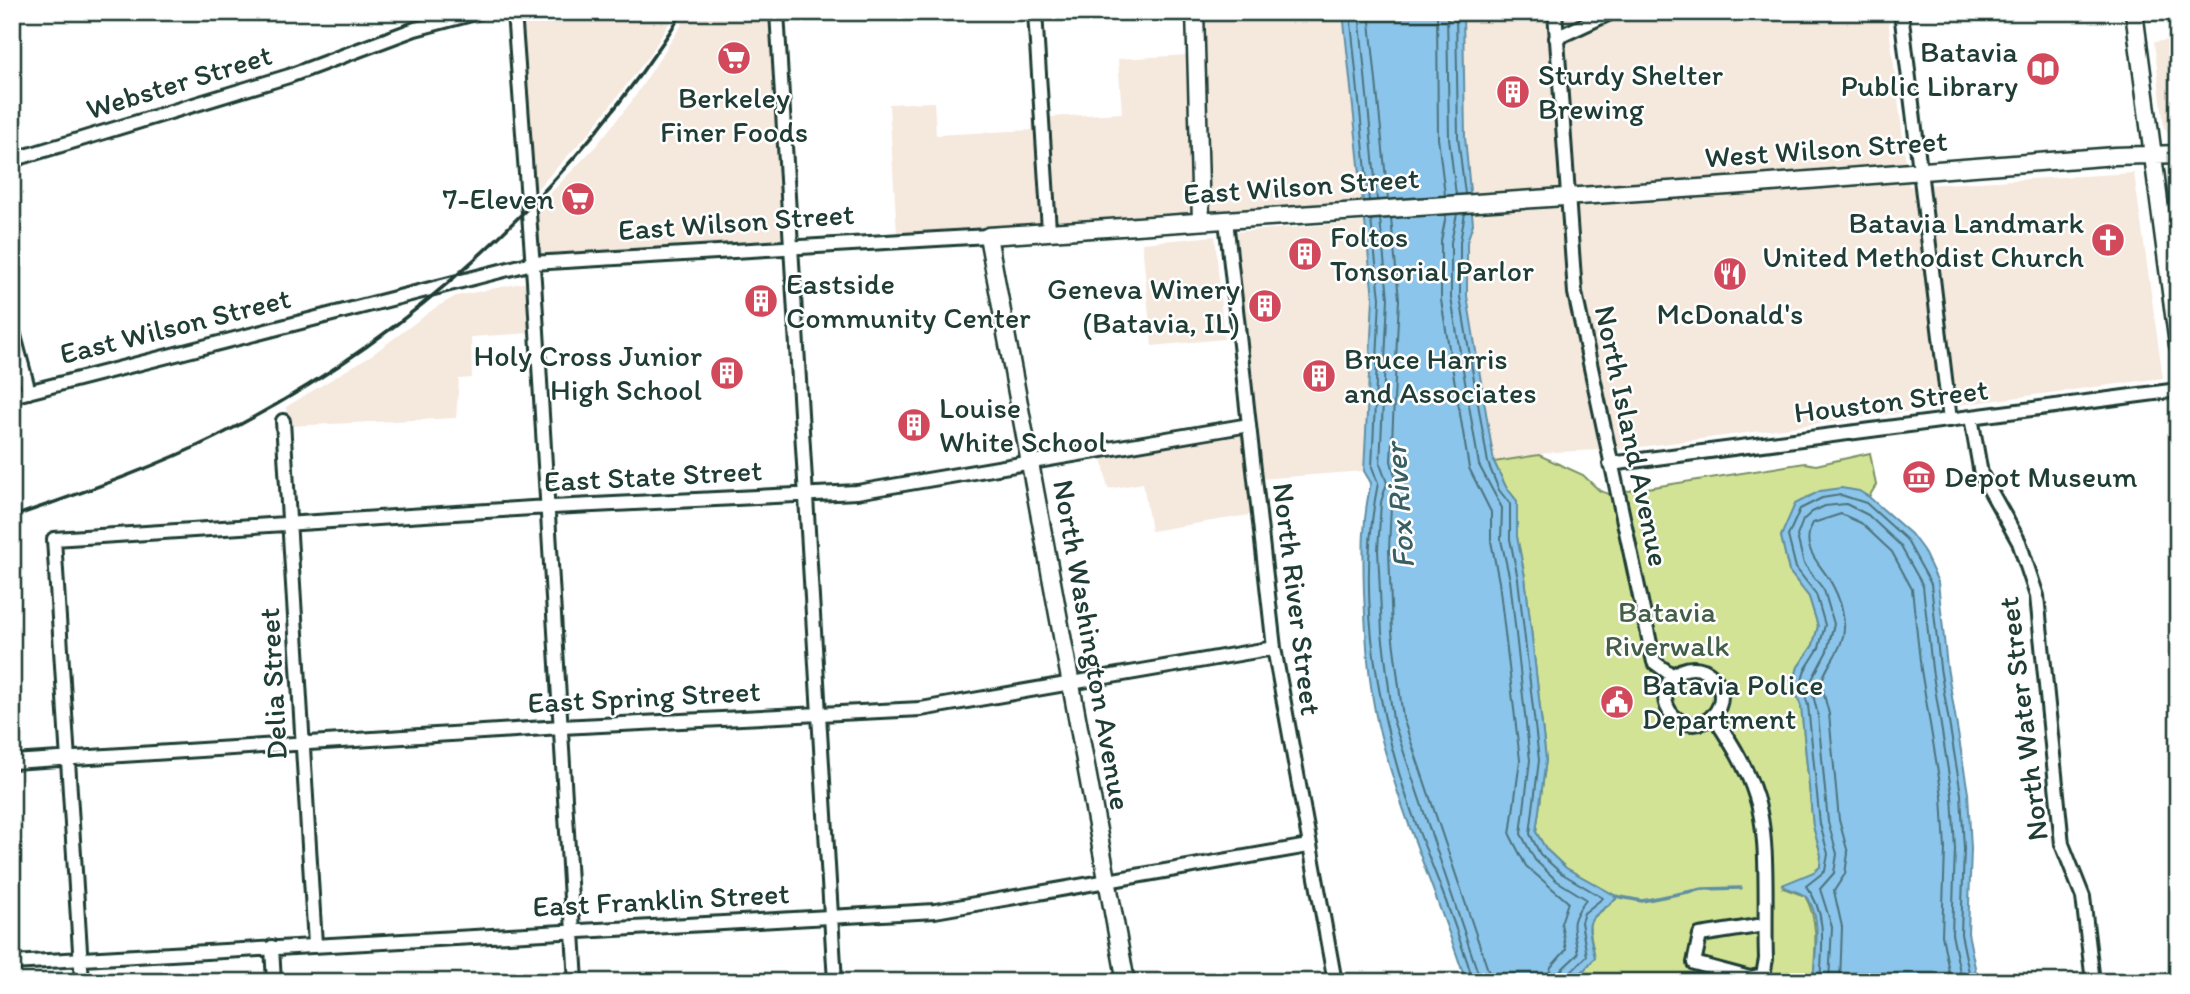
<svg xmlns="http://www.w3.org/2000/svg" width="2190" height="994" viewBox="0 0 2190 994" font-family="Itim,sans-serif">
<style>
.built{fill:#f5e8dd}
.green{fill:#d3e396;stroke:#799065;stroke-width:2}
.water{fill:#8cc5eb;stroke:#608fa2;stroke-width:2}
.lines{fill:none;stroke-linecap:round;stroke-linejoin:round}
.shore{stroke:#4b737d;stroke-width:2}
.stream{stroke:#608fa2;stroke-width:3.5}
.minor-casing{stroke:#1f3d34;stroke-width:18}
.major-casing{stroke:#1f3d34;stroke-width:21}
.minor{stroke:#fff;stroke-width:12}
.major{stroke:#fff;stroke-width:16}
.rail{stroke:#1f3d34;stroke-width:3.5}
.labels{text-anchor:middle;stroke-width:5;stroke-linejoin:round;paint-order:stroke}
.poi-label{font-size:30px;fill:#1f3d34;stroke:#fff;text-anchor:start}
.street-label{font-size:30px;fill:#1f3d34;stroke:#fff}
.park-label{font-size:30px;fill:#435e48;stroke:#fff}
.water-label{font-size:32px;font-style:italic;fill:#3a5f62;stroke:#fff}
</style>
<rect width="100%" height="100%" fill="#fff"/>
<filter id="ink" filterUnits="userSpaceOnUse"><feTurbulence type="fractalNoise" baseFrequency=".0143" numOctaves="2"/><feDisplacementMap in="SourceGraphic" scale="14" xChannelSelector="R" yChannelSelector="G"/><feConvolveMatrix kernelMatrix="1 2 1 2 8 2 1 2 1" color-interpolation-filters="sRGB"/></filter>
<g filter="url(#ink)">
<path class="built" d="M523,12H676L649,56L589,133L533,193Z
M690,12H769L784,240L536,257L533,211L596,146L632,101Z
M1203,12H1343L1362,202L897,234L889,104L934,102L936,135L1032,130V118L1122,113L1118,59L1205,54Z
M1463,12H1887L1909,186L2134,173L2163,378L1624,449L1554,452L1494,462L1467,296V242L1473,224L1465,137Z
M2178,39V138L2169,135L2164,127L2154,42Z
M1365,222L1373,298L1364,471L1260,479L1235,232Z
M1215,236L1224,339L1152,346L1142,243Z
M527,282L530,333L471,337L472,378L459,379L456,418L288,426L286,407L373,354L435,308L456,296Z
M1245,431L1255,514L1151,531L1143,483L1108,489L1102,456Z"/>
<path class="green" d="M1870,453L1876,485L1869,497C1847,484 1827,488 1805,498L1781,536L1789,571L1809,597L1818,626L1813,645L1798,667L1793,685L1801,706L1813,826L1821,855L1820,867L1814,872L1783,888L1805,896C1820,922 1815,952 1813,982H1573L1595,958C1587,913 1583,928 1616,899L1614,895L1566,868L1546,849L1536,832L1546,760L1525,577L1517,537V501L1506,487L1494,462L1539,455L1583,475L1600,491L1609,494L1805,463L1816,465Z"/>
<path class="water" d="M1343,12H1463L1465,137L1473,224L1467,242V296L1494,462L1506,487L1517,501V537L1525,577L1546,760L1536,832L1546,849L1566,868L1614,895L1616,899C1584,925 1586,916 1595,958L1573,982H1466C1438,896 1400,813 1378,725C1368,683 1366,636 1364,593C1363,555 1362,519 1371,483L1364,471L1373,298Z
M1841,488L1859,491L1869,497L1911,534L1923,550L1938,582L1947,667L1968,793L1971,849L1968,933L1978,982H1813C1814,958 1824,917 1806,897C1801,891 1788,891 1782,885L1814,872L1820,867L1821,855L1813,826L1801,706L1793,685L1798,667L1813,645L1818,626L1809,597L1789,571L1781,536L1795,504L1820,491Z"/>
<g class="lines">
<path class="shore" d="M1350,12L1369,201
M1359,12L1377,200
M1369,12L1388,199
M1437,12L1438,138L1445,195
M1447,12L1449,138L1456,195
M1456,12L1458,137L1465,194
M1465,213L1460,242V297L1488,463L1499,490L1510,504V539L1518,579L1539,760L1530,834L1540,854L1561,873L1603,898L1584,913L1581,922L1587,956L1569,974L1567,982
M1457,214L1451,242V298L1479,465L1502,508L1501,540L1510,580L1530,760L1521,834L1535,860L1557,881L1586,899C1568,924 1573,925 1578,954L1561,970L1558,982
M1446,215L1441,241V300L1469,468L1491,512V541L1499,582L1520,760L1510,835L1526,866L1568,902L1561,923L1566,950L1551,967L1547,982
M1391,218L1399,299L1391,461L1397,483L1391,505L1389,550L1392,632L1403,718L1492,982
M1380,219L1388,298L1380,464L1387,483L1381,502L1378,550L1382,633L1393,720L1481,982
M1371,220L1380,298L1372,467L1378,483C1355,597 1378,724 1419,832C1433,868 1448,904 1460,941C1464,954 1471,968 1472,982
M1820,982C1822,948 1828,913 1806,886L1825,871L1828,854L1820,824L1808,705L1801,684L1805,670L1819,648L1825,625L1816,594L1796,568L1788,536L1800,509L1822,498L1841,495L1866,503L1906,539L1931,584L1940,668L1961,794L1964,849L1961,934L1971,982
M1829,982L1832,927L1820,889L1834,873L1837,854L1828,822L1818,715L1810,683L1827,651L1834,624L1824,590L1804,564L1797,536L1803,520L1812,512L1825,506L1846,504L1868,515L1900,545L1923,586L1932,669L1952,795L1955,849L1952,934L1962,982
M1840,982L1842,927L1834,891L1845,874L1848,853L1839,820L1829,714L1821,683C1827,662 1846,648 1844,623C1843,610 1839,597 1833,586C1823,565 1798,550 1813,523L1841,514L1861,523L1892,552L1912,589L1921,670L1942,796L1945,849L1942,935L1951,982"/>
<path class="stream" d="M1615,896L1642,901L1703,889L1741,888"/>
<g class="minor-casing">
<path id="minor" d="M514,12L534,281L576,982
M777,12L835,982
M1035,12L1049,230
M1555,12L1575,293L1654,662L1673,676
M1901,12L1950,420
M1556,38L1612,12
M12,160L289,76L415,29L479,12
M1226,220L1274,648L1335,982
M12,328L29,392
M12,396L532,263L988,236
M1971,417L1981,474L2019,542L2037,596L2062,844L2083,897L2093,982
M283,421L315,944
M1610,464L2178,390
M1665 696a28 28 0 1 1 56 0a28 28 0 1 1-56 0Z
M1713,715C1730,741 1747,767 1756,797C1770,839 1764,912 1766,959L1763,975L1750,978L1694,963L1700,935L1764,925
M12,762L561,727L921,709L1274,648
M272,947L274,982
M12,963L935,911L1308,846
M82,982L54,539L532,508L857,492L1249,425"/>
</g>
<g class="major-casing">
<path id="major" d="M1195,12L1201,221
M2134,12L2178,345
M1126,982L988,236L1758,184L2115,156L2178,154"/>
</g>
<use href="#minor" class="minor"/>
<use href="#major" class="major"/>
<path class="rail" d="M12,517C80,493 149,470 214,438C408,341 566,194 683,12"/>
</g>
</g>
<defs>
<g id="supermarket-disc" transform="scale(1.75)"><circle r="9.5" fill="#d1495b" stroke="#fff"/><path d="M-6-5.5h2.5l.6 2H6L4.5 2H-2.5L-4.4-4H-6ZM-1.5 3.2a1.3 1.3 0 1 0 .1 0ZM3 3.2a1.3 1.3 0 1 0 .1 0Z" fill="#fff"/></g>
<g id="library-disc" transform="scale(1.75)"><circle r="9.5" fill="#d1495b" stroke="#fff"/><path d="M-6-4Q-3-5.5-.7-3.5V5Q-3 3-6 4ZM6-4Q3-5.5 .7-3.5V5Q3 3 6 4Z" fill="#fff"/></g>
<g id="building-disc" transform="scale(1.75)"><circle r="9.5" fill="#d1495b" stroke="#fff"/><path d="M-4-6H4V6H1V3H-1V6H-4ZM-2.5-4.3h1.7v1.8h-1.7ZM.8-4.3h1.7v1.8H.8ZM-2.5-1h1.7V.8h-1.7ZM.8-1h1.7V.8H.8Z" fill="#fff"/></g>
<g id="church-disc" transform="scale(1.75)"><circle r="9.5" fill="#d1495b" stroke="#fff"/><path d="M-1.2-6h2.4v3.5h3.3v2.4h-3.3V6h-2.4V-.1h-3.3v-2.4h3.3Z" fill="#fff"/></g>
<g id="restaurant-disc" transform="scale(1.75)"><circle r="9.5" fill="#d1495b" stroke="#fff"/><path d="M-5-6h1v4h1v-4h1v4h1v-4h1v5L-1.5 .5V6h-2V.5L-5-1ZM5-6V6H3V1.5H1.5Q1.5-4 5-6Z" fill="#fff"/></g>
<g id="museum-disc" transform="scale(1.75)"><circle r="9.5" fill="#d1495b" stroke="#fff"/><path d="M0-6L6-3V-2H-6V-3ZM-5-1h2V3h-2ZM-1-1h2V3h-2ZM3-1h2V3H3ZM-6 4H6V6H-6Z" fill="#fff"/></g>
<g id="civic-disc" transform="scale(1.75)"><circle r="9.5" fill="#d1495b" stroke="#fff"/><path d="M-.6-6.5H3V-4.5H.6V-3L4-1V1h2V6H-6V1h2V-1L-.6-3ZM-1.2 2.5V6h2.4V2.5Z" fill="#fff"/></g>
</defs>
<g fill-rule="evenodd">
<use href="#supermarket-disc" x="734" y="58"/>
<use href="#library-disc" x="2043" y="69"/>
<use href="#building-disc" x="1513" y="92"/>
<use href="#supermarket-disc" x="578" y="199"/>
<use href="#church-disc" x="2108" y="240"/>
<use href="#building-disc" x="1305" y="254"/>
<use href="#restaurant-disc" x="1730" y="274"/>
<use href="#building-disc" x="761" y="301"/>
<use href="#building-disc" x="1265" y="306"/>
<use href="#building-disc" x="727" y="373"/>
<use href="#building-disc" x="1319" y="376"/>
<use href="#building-disc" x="914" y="425"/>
<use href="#museum-disc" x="1919" y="477"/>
<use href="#civic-disc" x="1617" y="702"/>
</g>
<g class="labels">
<g class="poi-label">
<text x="2018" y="62" text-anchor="end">Batavia<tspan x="2018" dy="34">Public Library</tspan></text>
<text x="1538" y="85">Sturdy Shelter<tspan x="1538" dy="34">Brewing</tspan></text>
<text x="734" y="108" text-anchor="middle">Berkeley<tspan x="734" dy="34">Finer Foods</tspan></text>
<text x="554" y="209" text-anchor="end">7-Eleven</text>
<text x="2084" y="233" text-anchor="end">Batavia Landmark<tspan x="2084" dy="34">United Methodist Church</tspan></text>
<text x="1330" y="247">Foltos<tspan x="1330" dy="34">Tonsorial Parlor</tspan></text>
<text x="786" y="294">Eastside<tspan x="786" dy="34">Community Center</tspan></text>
<text x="1240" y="299" text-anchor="end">Geneva Winery<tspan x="1240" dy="34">(Batavia, IL)</tspan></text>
<text x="1730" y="324" text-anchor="middle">McDonald's</text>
<text x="702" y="366" text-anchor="end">Holy Cross Junior<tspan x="702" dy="34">High School</tspan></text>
<text x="1344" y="369">Bruce Harris<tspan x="1344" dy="34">and Associates</tspan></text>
<text x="939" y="418">Louise<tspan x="939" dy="34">White School</tspan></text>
<text x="1944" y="487">Depot Museum</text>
<text x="1642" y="695">Batavia Police<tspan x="1642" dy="34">Department</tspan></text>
</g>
<g class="street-label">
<text transform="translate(179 82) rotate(-17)" y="10">Webster Street</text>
<text transform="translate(1826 149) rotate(-4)" y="10">West Wilson Street</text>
<text transform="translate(1301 186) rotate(-4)" y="10">East Wilson Street</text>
<text transform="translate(736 222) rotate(-4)" y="10">East Wilson Street</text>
<text transform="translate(175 326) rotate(-14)" y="10">East Wilson Street</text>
<text transform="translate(1891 401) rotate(-7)" y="10">Houston Street</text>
<text transform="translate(1632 436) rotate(78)" y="10">North Island Avenue</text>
<text transform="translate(653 476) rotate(-3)" y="10">East State Street</text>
<text transform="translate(1297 599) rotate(83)" y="10">North River Street</text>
<text transform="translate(1092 645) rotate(80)" y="10">North Washington Avenue</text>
<text transform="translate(273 684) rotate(-93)" y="10">Delia Street</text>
<text transform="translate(644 697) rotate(-3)" y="10">East Spring Street</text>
<text transform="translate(2023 719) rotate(-97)" y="10">North Water Street</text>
<text transform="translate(661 900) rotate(-3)" y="10">East Franklin Street</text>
</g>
<g class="park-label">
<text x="1667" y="622">Batavia<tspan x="1667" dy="34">Riverwalk</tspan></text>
</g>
<g class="water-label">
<text transform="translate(1399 506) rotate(-94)" y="11">Fox River</text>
</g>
</g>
<rect width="2190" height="994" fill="none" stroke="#fff" stroke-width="42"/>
<rect x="21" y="21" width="2148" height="952" fill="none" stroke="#1f3d34" stroke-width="2.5" filter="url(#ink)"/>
</svg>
